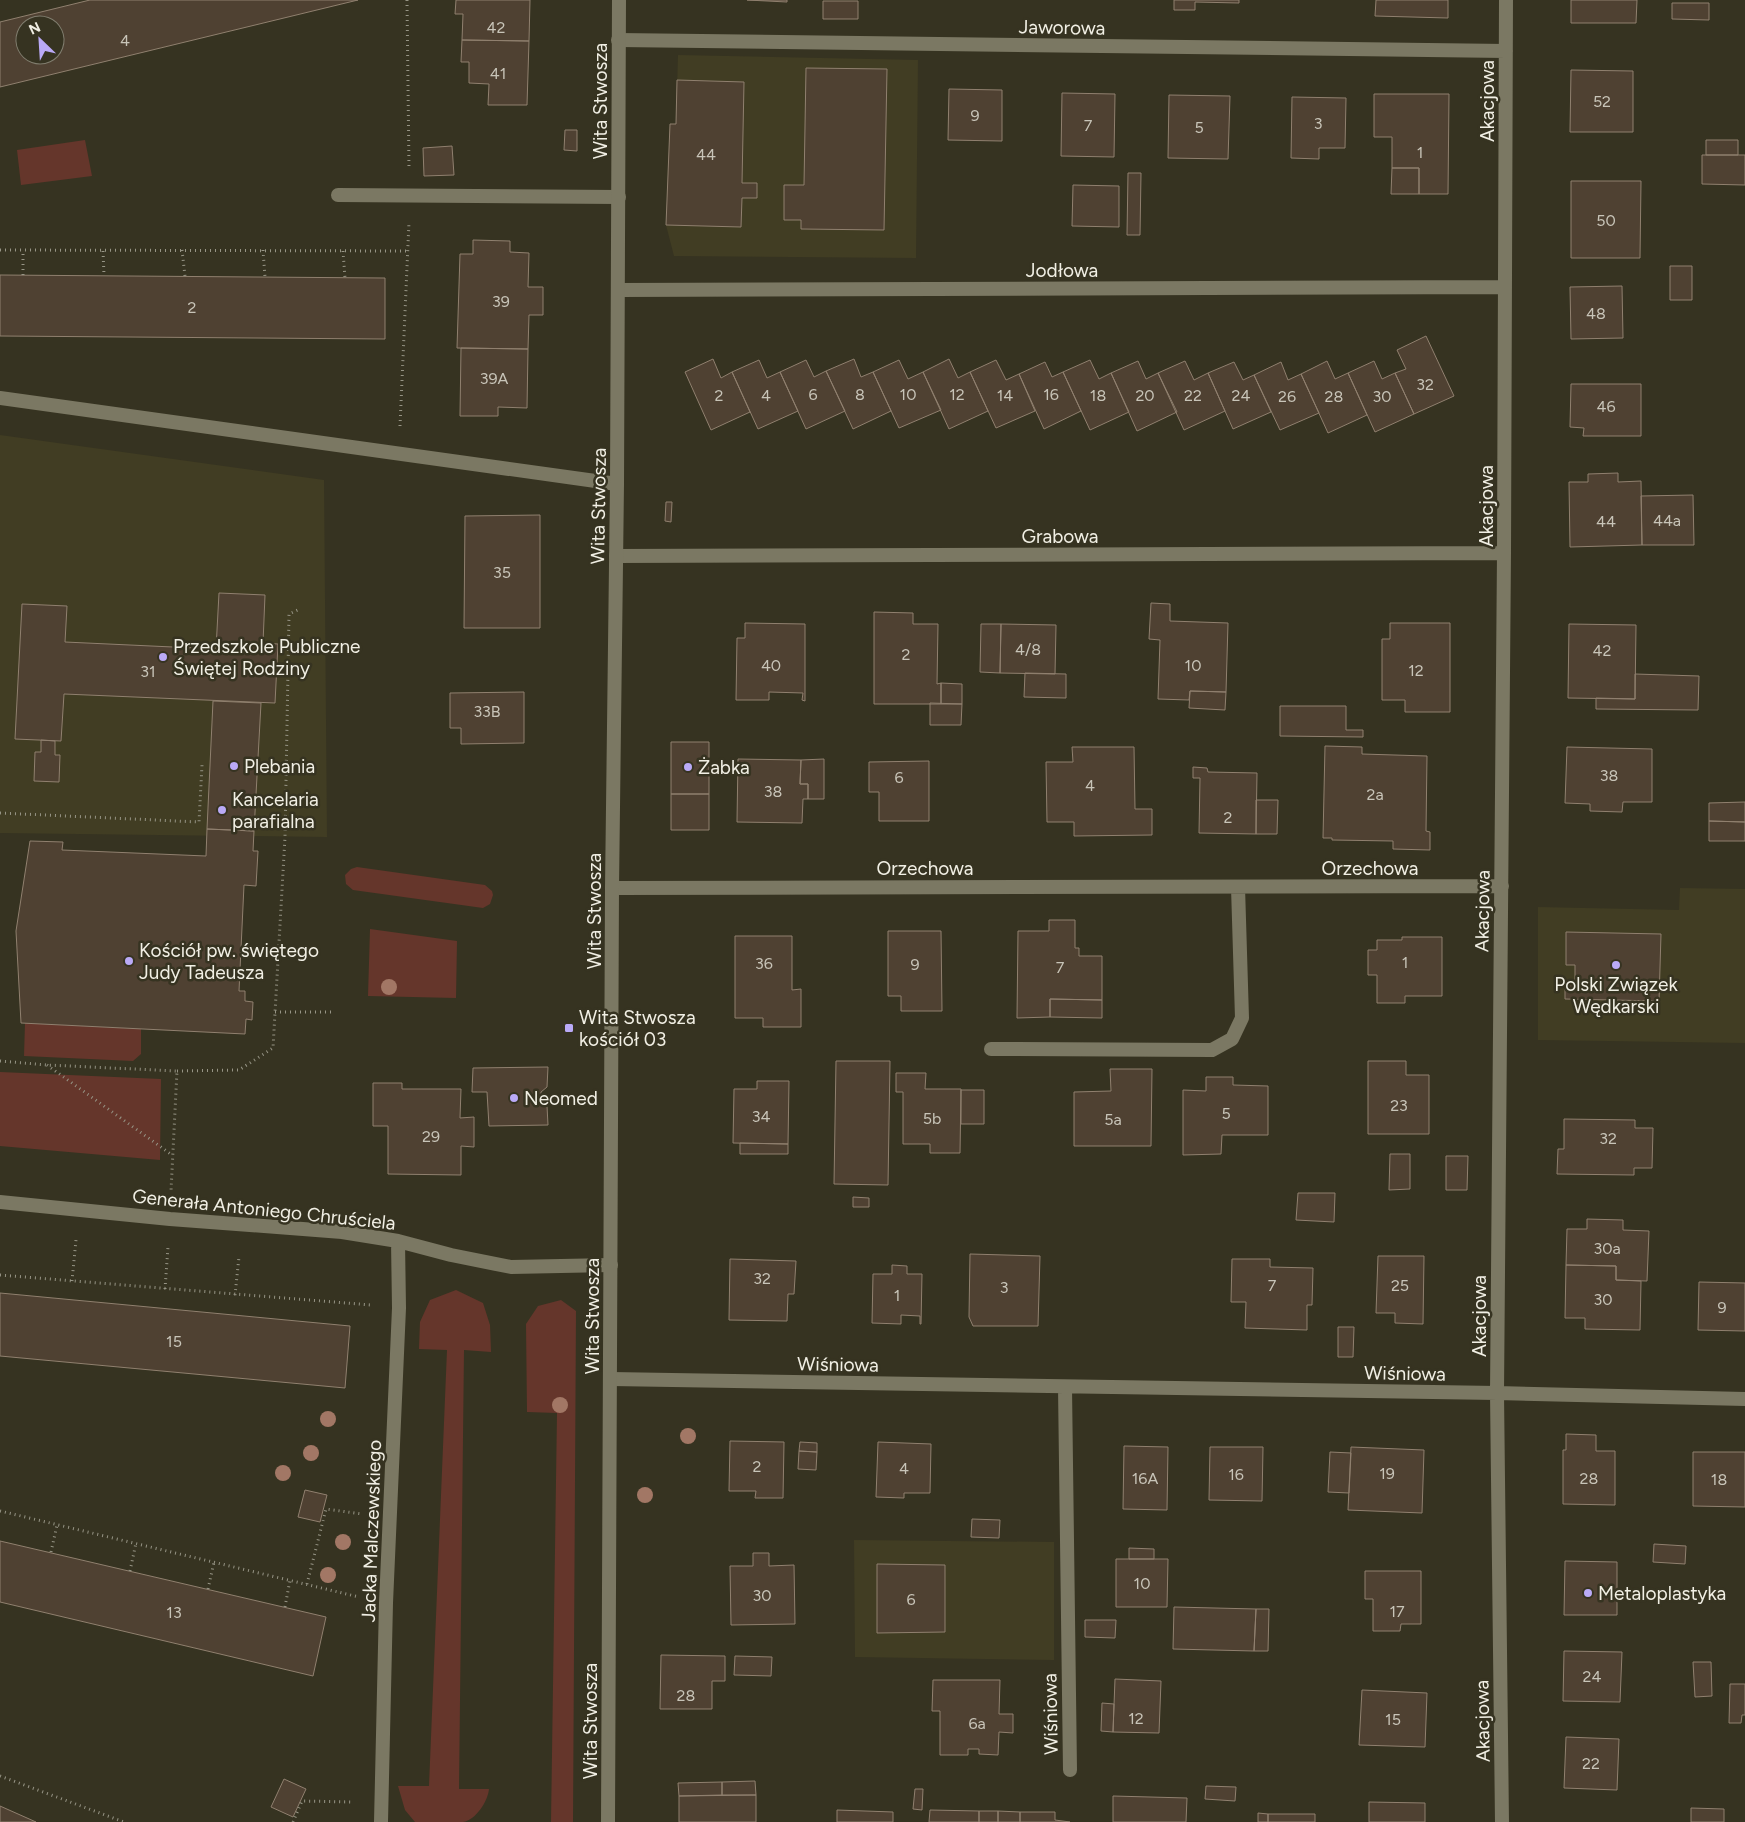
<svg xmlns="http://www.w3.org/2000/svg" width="1745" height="1822" viewBox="0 0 1745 1822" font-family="Figtree,sans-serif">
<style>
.built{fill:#413d23}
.green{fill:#65362b}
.building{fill:#4f4132;stroke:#90806f;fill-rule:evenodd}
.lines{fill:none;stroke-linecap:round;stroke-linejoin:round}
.path{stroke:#979586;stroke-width:3;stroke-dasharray:1 4;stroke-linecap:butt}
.service{stroke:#7b7863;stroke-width:14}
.minor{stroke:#7b7863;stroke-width:14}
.tertiary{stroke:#7b7863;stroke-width:14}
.tree{fill:#a27765}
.poi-dot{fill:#baaaf7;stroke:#363321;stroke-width:2}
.labels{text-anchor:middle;stroke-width:5;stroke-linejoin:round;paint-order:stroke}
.number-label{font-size:16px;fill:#c8c4b8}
.street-label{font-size:19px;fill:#f1efe4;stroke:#363321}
.poi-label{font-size:19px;fill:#f1efe4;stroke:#363321;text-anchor:start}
</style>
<rect width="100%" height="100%" fill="#363321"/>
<path class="built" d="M678,55L918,60L916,258L674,256L666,225L670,124H676Z
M0,435L324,480L327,837L0,833Z
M1680,888L1745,889V1043L1538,1040V907L1679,910Z
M854,1540L1054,1542V1660L855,1657Z"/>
<path class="green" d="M85,140L92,176L21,185L17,150Z
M357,867L485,885L492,891L493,895L490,904L483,908L353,890L346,884L345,875L351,869Z
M370,929L457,941L456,998L368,996Z
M25,1023L141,1029V1054L133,1061L24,1056Z
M0,1072L161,1079L160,1160L0,1146Z
M456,1290L483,1303L490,1325L491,1352L464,1350L459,1789H489C488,1801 476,1820 463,1822C449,1822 431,1822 415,1822L405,1810L398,1786H429L447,1350L419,1349L420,1322L430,1300Z
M561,1300L576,1311L573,1822H551L557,1413L527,1412L526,1324L538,1306Z"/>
<path class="building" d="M90,0H358L0,87V22ZM25,25H55V55H25Z
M456,0H530L529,41L462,40L463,14H455Z
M747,0H787V2Z
M1174,0H1239V3L1195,2V10H1174Z
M1376,0H1448V18L1375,16Z
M1571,0H1637L1636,23H1571Z
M823,1H858V19H823Z
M1672,3H1709V20L1672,19Z
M462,40L529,41L527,105H488L489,84L469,83V62H461Z
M806,68L887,69L884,230L801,229V220H784V185H804Z
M1571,70L1633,71V132H1570Z
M677,80L744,82L742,183H757V198H742L741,227L666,225L670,124H676Z
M949,89L1002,90V141L948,140Z
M1062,93L1115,94L1114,157L1061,156Z
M1374,94H1449L1448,194H1419V168H1392V137H1374Z
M1169,95L1230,96L1228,159L1168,158Z
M1292,97L1346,98L1345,148H1319V159L1291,158Z
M565,130H577V151L564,150Z
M1706,140H1738V155H1706Z
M452,146L454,175L424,176L423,148Z
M1702,155H1745V185L1702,184Z
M1392,168H1419V194H1391Z
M1128,173H1141L1140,235H1127Z
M1571,181H1641L1640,258H1571Z
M1073,185L1119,186V227L1072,226Z
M473,240L510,241V252L529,253L528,287H543V315H529L528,349L457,348L460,254H473Z
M1670,266H1692V300H1670Z
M0,275L385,278V339L0,336Z
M1622,286L1623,338L1571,339L1570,287Z
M1426,336L1454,396L1414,414L1395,373L1406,369L1397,350Z
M461,348L528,349L527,408L498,407V416H460Z
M713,359L721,378L732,372L750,412L711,430L685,372Z
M854,359L861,377L873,372L891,411L853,429L826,371Z
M949,359L958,378L970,372L988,411L949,429L923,372Z
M759,360L767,378L780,372L798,411L758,429L732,372Z
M806,360L814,377L826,371L845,411L806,429L780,372Z
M899,360L908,379L923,372L941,410L899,428L873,372Z
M996,360L1006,380L1019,374L1035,411L996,428L970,372Z
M1090,360L1099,379L1111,373L1129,412L1090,430L1063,372Z
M1138,361L1146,379L1158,373L1177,412L1137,431L1111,373Z
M1185,361L1194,380L1208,373L1225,411L1184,430L1158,373Z
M1327,361L1335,379L1348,373L1367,415L1328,433L1301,374Z
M1374,361L1382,379L1395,373L1414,414L1375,432L1348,373Z
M1045,362L1052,377L1063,372L1081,411L1044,429L1019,374Z
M1234,362L1243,380L1254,375L1271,412L1233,429L1208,373Z
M1281,362L1288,380L1301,374L1319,413L1280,430L1254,375Z
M1571,384H1641V436H1583L1584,428L1570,427Z
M1618,473V482L1641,481L1642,545L1570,547L1569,482H1588V474Z
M1693,495L1694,545H1642L1641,496Z
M666,502H672L671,522L665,521Z
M540,515V628H464L465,516Z
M219,593L265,595L263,643L278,644L275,703L64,694L61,741L15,739L22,604L67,606L65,642L216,649Z
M1151,603L1170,604V621L1228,623L1226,692L1190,691L1189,700L1158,699L1160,640L1149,639Z
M874,612L913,613V624H938L937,684L941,683V704H874Z
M745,623L805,624V701L802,700L803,693L769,692V700H736L737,638H745Z
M1390,623H1450V712H1405V700H1382V639H1390Z
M981,624H1001L1000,673L980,672Z
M1001,624L1056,625L1055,674L1000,673Z
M1569,624L1636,625L1635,699L1568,698Z
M1025,673L1066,674V698L1024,697Z
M1635,674L1699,676L1698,710L1596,709V698L1635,699Z
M941,683L962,684V704H941Z
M1190,691L1226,692L1225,710L1189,708Z
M524,692V743L461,744V728H450V693Z
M213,701L261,703L254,831L207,829Z
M930,703L962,704L961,725H930Z
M1280,706H1346V730H1363V737L1280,736Z
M41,740L55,741V755H60L59,782L34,781L35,752H41Z
M671,742H709V794H671Z
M1325,746L1362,747V754L1427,756L1426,831L1430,832V850L1393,849V841L1332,840V838H1323Z
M1072,747H1134L1135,809H1152V835L1074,836V822H1047L1046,762H1073Z
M1567,747L1652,749V802H1623L1622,812L1590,811V804L1565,803Z
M738,759L801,760L800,784H808V799H803L802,823L737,822Z
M824,759V799H808V784H800L801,760Z
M929,761V821H879V792H869V762Z
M1193,767L1207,768L1208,772L1257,773L1256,834L1199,833L1200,778H1193Z
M671,794H709V830H671Z
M1256,800H1278L1277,834H1256Z
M1745,802V822L1709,821V803Z
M1709,821L1745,822V841H1709Z
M207,829L254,831L253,851H258L256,886L244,885L239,991H245V1001L253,1002L252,1020L246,1019L245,1034L21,1023L16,931L30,841L63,842L62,850L206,856Z
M1049,920H1075V948H1079V956H1102V1000L1050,999V1017L1017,1018L1018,931H1049Z
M888,931H941L942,1011H901V996H888Z
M1566,932L1661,934L1659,1001L1565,999V984L1575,985V965H1566Z
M735,936H792V990L801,989V1027H763V1018H735Z
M1402,937H1442V996H1405V1003H1377V975H1368V950H1377V940H1402Z
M1050,999L1102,1000V1018L1050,1017Z
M836,1061H890L888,1185L834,1184Z
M1368,1061H1406V1075H1429V1134H1368Z
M548,1067L547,1087L541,1092V1103L547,1106L548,1125L489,1126L487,1092H472L473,1068Z
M1110,1069H1152L1151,1146H1074V1092L1111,1091Z
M896,1073H926L925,1089H961L960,1153H930V1144H903V1092H896Z
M1206,1077H1233V1085L1268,1086V1135H1222L1221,1154L1183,1155V1090L1206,1091Z
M757,1081H789L788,1144L733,1143L734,1089H757Z
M373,1083H402V1089H461L460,1118L474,1117V1147L461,1146V1175L388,1174V1126H373Z
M961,1090H984V1124H961Z
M1564,1119L1635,1120V1128H1653L1652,1168H1634V1175L1557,1174L1558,1149H1564Z
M740,1143L788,1144V1154H740Z
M1390,1154H1410V1189L1389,1190Z
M1446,1156H1468L1467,1190H1446Z
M1298,1193H1335L1334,1222L1296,1220Z
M853,1197L869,1198V1207H853Z
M1587,1219L1623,1220V1230L1649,1231L1647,1281L1616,1280V1266L1566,1265L1567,1229H1587Z
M970,1254L1040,1256L1038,1326H973L969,1317Z
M1378,1256H1424L1423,1324L1395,1323V1313H1376Z
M730,1259L796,1261L794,1294H788L787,1321L729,1320Z
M1232,1259H1270V1267L1313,1268L1312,1305H1307V1330L1245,1328L1246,1302H1231Z
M892,1265L907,1266V1274H922L921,1324H920V1316L901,1315V1324L872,1323L873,1274H892Z
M1566,1265L1616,1266V1280L1641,1281L1640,1330L1585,1329V1318H1565Z
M1699,1282L1745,1283V1331L1698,1330Z
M0,1293L350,1326L345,1388L0,1356Z
M1338,1327H1354L1353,1357H1338Z
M1566,1434L1596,1435V1451H1615V1505L1563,1504V1450H1566Z
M730,1441L784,1442L783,1498H755L756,1491H729Z
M800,1442L817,1443V1452L799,1451Z
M878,1442L931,1444L930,1493H904V1498L876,1497Z
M1124,1446L1168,1447L1167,1510L1123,1509Z
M1210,1447H1263L1262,1501L1209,1500Z
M1351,1447L1424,1450L1422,1513L1348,1510Z
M799,1451L817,1452L816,1470L798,1469Z
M1330,1452L1351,1453L1349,1493L1328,1492Z
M1693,1452H1745V1507L1693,1506Z
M305,1490L327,1495L320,1522L298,1517Z
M972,1519L1000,1520L999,1538L971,1537Z
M0,1541L326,1617L313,1676L0,1602Z
M1654,1544L1686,1546L1685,1564L1653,1562Z
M1129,1548L1154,1549V1559H1129Z
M753,1553H769V1566L794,1565L795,1624L731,1625L730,1566H753Z
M1116,1559H1168L1167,1607H1116Z
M1565,1561L1617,1562V1615H1564Z
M877,1564L945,1565V1632L877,1633Z
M1365,1571H1421V1624H1401L1400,1631H1373V1599H1365Z
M1174,1607L1256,1609L1254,1651L1173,1649Z
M1256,1609H1269L1268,1651H1254Z
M1085,1620H1116L1115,1638L1085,1637Z
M1564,1651L1622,1652L1620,1702L1563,1701Z
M661,1655L725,1656V1681H712V1709H660Z
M735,1656L772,1657L771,1676L734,1675Z
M1693,1662H1711L1712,1696L1695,1697Z
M1115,1679L1161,1681L1159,1733L1113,1732Z
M933,1680H1000L999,1714H1013V1733L999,1732L998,1755L979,1754V1749H968V1755H940V1711H932Z
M1730,1684H1745V1715H1742L1741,1723H1729Z
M1362,1690L1427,1693L1425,1747L1359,1745Z
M1102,1703L1114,1704L1113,1732L1101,1731Z
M1566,1737L1619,1739L1617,1790L1564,1788Z
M284,1779L306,1789L293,1817L271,1807Z
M755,1781L756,1795H722V1782Z
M722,1782V1795L679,1796L678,1783Z
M1206,1786L1236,1787L1235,1801L1205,1799Z
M915,1789H923L922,1810L913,1809Z
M756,1795V1822H679V1796Z
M1113,1796L1187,1798L1186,1822H1113Z
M1369,1802L1425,1803V1822H1369Z
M0,1806L36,1822H0Z
M1691,1808L1724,1809V1822H1691Z
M837,1810L893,1812V1822H837Z
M930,1810L979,1811V1822H929Z
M979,1811H998V1822H979Z
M998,1811L1020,1812V1822H998Z
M1020,1812H1055V1820L1070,1822H1020Z
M1258,1813L1268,1814V1822H1258Z
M1268,1814H1315V1822H1268Z"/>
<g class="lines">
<path class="path" d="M407,0L409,169
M0,250L407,251
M182,250L185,276
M263,250L265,277
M103,251L104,275
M343,251L345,278
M23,275V250
M400,426L409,222
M0,813L199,822L202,765
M275,1012H333
M0,1061L47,1065L177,1071L171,1191
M47,1065L172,1155
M177,1071L239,1070L273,1048L285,837L289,614L300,609
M0,1275L371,1305
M72,1281L76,1240
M165,1289L168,1247
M235,1295L239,1257
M0,1511L359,1597
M51,1552L57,1525
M130,1571L136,1543
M307,1584L326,1509L362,1514
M208,1589L214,1562
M285,1607L290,1580
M0,1776L124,1822
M293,1822L302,1801L351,1802"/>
<path class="service" d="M338,195L619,197
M0,398L617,484"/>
<path class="minor" d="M618,40L1506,51
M619,290L1505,287
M616,556L1504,553
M612,888L1502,886
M991,1049L1212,1050L1232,1039L1242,1018L1238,887
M0,1202L170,1219L342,1232L398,1241L451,1255L511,1267L611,1265
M611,1379L1497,1393L1745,1399
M1065,1387L1070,1770
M381,1822L386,1603L399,1308L398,1241
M1502,1822L1497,1393L1504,553L1506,0"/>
<path class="tertiary" d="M608,1822L612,888L617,484L619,0"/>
</g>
<g class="tree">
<circle cx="389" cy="987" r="8"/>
<circle cx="560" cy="1405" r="8"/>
<circle cx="328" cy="1419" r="8"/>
<circle cx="688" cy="1436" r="8"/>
<circle cx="311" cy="1453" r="8"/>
<circle cx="283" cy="1473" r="8"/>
<circle cx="645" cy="1495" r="8"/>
<circle cx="343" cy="1542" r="8"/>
<circle cx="328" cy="1575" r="8"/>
</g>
<g class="poi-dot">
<circle cx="163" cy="657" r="5"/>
<circle cx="234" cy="766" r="5"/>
<circle cx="688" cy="767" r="5"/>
<circle cx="222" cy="810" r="5"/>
<circle cx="129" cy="961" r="5"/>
<circle cx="1616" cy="965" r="5"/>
<rect x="564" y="1023" width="10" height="10" rx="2.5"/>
<circle cx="514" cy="1098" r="5"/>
<circle cx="1588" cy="1593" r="5"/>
</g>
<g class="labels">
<g class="number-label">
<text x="496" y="33">42</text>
<text x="125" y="46">4</text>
<text x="498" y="79">41</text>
<text x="1602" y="107">52</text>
<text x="975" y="121">9</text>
<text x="1318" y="129">3</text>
<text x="1088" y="131">7</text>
<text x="1199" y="133">5</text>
<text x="1420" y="158">1</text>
<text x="706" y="160">44</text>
<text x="1606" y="226">50</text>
<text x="501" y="307">39</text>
<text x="192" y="313">2</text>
<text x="1596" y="319">48</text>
<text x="494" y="384">39A</text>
<text x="1425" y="390">32</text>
<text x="813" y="400">6</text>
<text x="860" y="400">8</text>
<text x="908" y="400">10</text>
<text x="957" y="400">12</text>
<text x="1051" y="400">16</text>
<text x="719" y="401">2</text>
<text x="766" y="401">4</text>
<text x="1005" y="401">14</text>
<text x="1098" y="401">18</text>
<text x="1145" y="401">20</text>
<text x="1193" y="401">22</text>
<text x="1241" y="401">24</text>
<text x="1287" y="402">26</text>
<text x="1334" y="402">28</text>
<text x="1382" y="402">30</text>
<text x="1606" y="412">46</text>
<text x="1667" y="526">44a</text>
<text x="1606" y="527">44</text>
<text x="502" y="578">35</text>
<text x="1028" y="655">4/8</text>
<text x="1602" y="656">42</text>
<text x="906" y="660">2</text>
<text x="771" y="671">40</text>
<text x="1193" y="671">10</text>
<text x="1416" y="676">12</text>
<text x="148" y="677">31</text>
<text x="487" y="717">33B</text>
<text x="1609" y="781">38</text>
<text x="899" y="783">6</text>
<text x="1090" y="791">4</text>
<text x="773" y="797">38</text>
<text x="1375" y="800">2a</text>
<text x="1228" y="823">2</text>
<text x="1405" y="968">1</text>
<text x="764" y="969">36</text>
<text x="915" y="970">9</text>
<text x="1060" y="973">7</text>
<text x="1399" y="1111">23</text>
<text x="1226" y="1119">5</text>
<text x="761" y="1122">34</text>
<text x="932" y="1124">5b</text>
<text x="1113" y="1125">5a</text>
<text x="431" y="1142">29</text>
<text x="1608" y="1144">32</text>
<text x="1607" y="1254">30a</text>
<text x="762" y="1284">32</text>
<text x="1272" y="1291">7</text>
<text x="1400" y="1291">25</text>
<text x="1004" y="1293">3</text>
<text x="897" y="1301">1</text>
<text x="1603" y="1305">30</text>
<text x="1722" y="1313">9</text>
<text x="174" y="1347">15</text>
<text x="757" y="1472">2</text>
<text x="904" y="1474">4</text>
<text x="1387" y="1479">19</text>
<text x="1236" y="1480">16</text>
<text x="1145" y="1484">16A</text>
<text x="1589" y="1484">28</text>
<text x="1719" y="1485">18</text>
<text x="1142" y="1589">10</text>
<text x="762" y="1601">30</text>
<text x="911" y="1605">6</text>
<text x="1397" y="1617">17</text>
<text x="174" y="1618">13</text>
<text x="1592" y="1682">24</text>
<text x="686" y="1701">28</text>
<text x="1136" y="1724">12</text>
<text x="1393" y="1725">15</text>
<text x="977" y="1729">6a</text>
<text x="1591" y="1769">22</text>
</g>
<g class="street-label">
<text transform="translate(1062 27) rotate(1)" y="7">Jaworowa</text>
<text transform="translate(600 101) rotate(-90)" y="7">Wita Stwosza</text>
<text transform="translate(1487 101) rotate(-90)" y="7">Akacjowa</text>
<text x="1062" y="277">Jodłowa</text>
<text transform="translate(598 506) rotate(-89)" y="7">Wita Stwosza</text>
<text transform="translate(1486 506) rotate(-90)" y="7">Akacjowa</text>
<text x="1060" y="543">Grabowa</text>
<text x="925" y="875">Orzechowa</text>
<text x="1370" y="875">Orzechowa</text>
<text transform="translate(594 911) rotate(-90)" y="7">Wita Stwosza</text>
<text transform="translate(1482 911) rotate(-89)" y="7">Akacjowa</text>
<text transform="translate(264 1209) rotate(6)" y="7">Generała Antoniego Chruściela</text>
<text transform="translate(592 1316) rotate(-90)" y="7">Wita Stwosza</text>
<text transform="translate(1479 1316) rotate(-90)" y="7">Akacjowa</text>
<text transform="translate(838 1364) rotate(1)" y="7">Wiśniowa</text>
<text transform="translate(1405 1373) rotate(1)" y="7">Wiśniowa</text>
<text transform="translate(371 1531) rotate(-88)" y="7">Jacka Malczewskiego</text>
<text transform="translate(1050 1714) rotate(-91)" y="7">Wiśniowa</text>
<text transform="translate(590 1721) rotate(-90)" y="7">Wita Stwosza</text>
<text transform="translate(1482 1721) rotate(-91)" y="7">Akacjowa</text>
</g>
<g class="poi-label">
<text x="173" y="653">Przedszkole Publiczne<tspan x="173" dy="22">Świętej Rodziny</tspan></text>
<text x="244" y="773">Plebania</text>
<text x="698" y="774">Żabka</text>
<text x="232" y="806">Kancelaria<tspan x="232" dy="22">parafialna</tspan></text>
<text x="139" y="957">Kościół pw. świętego<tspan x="139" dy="22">Judy Tadeusza</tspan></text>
<text x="1616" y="991" text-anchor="middle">Polski Związek<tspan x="1616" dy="22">Wędkarski</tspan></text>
<text x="579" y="1024">Wita Stwosza<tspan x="579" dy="22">kościół 03</tspan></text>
<text x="524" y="1105">Neomed</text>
<text x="1598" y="1600">Metaloplastyka</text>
</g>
</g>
<g transform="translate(40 40) rotate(335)"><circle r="24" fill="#363321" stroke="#817e6f"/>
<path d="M0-4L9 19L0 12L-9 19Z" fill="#baaaf7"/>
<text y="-8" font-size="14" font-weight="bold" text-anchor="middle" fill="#f1efe4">N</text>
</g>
</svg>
